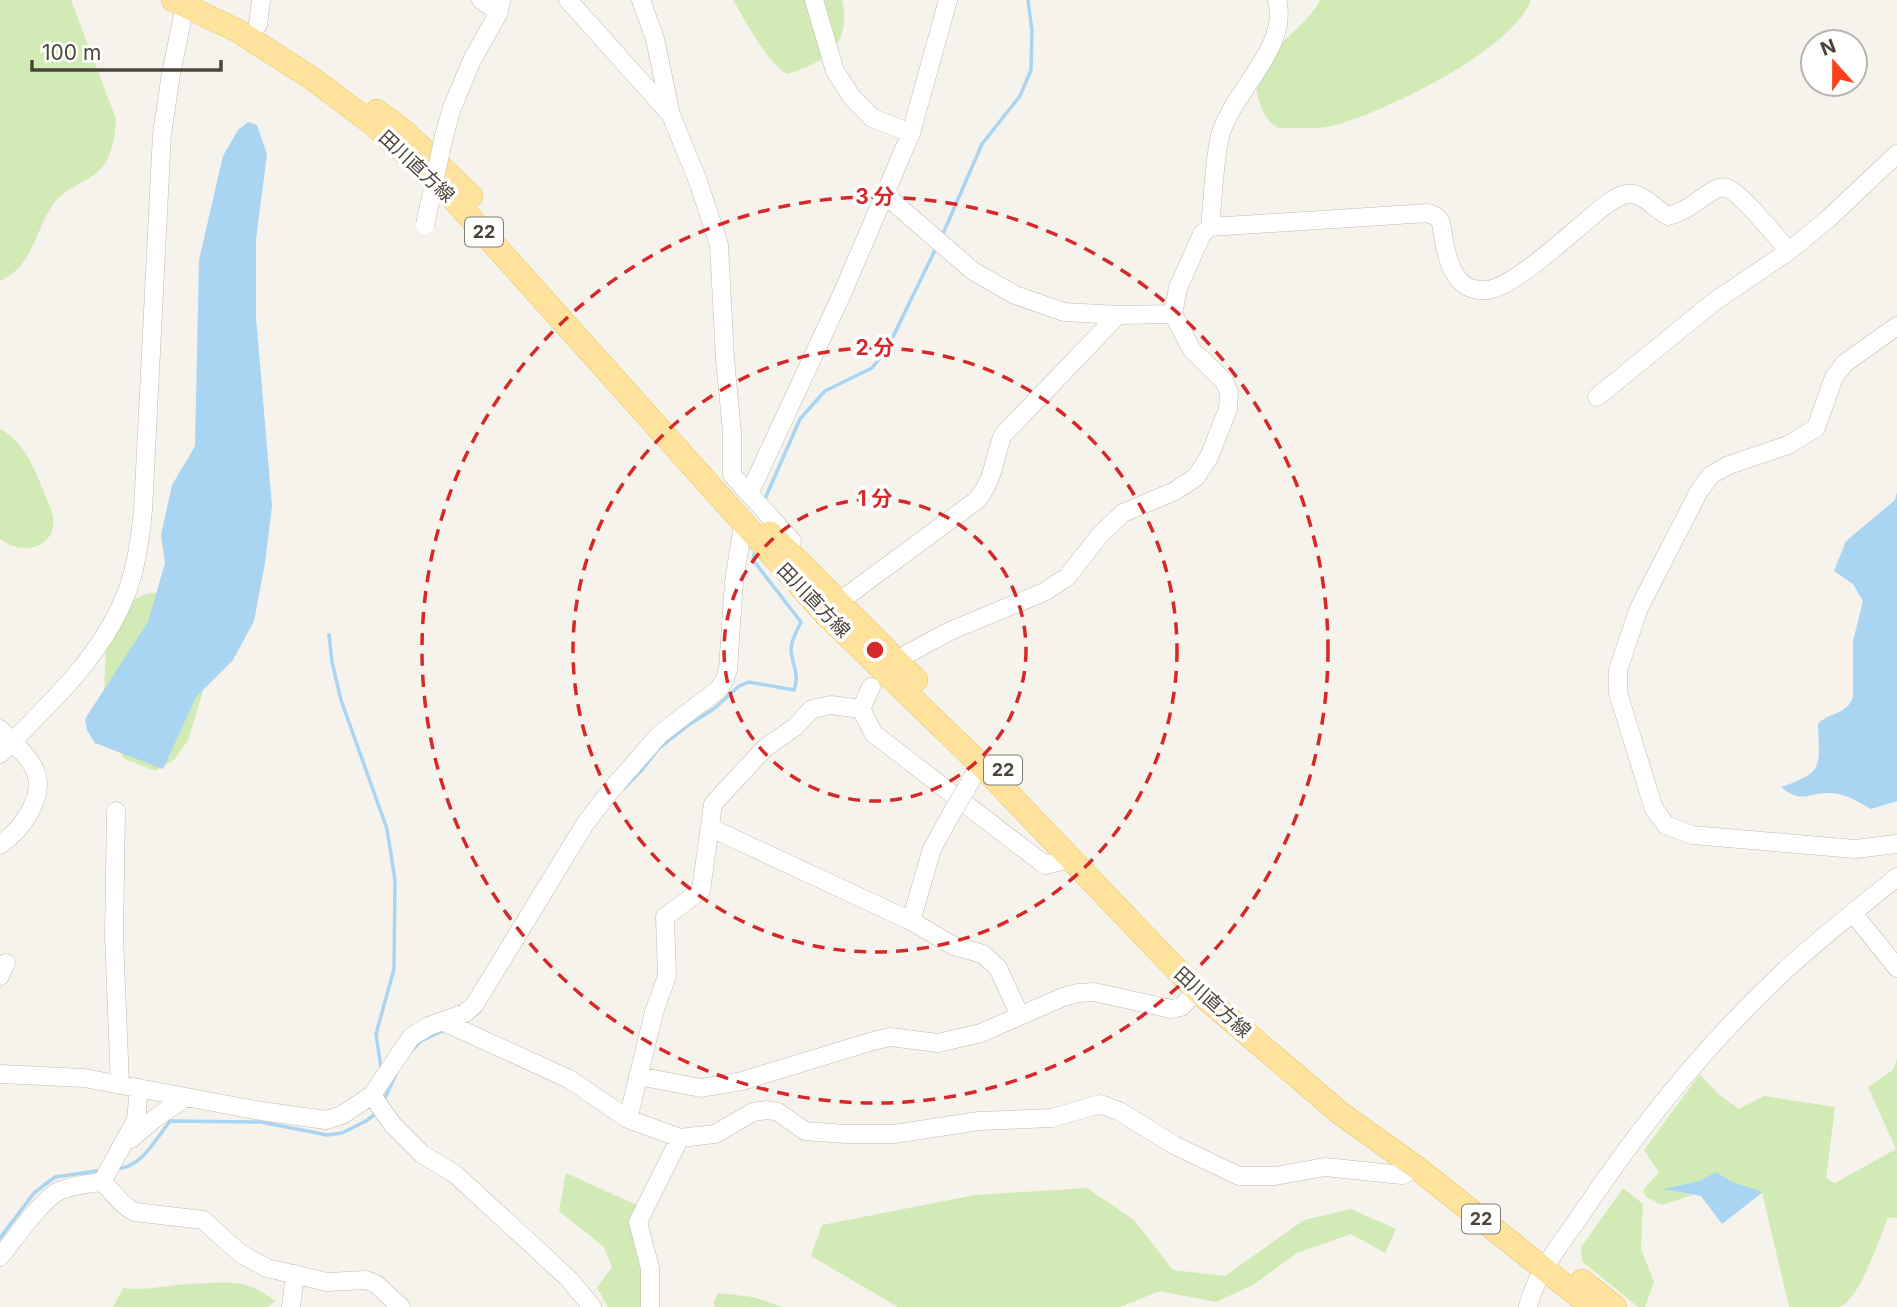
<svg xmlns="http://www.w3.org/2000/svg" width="1897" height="1307" viewBox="0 0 1897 1307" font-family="Inter,'Noto Sans JP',sans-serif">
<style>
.green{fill:#d2eab5}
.water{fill:#a9d4f2}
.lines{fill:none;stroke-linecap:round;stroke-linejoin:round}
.stream{stroke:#a9d4f2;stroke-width:3.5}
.minor-casing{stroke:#c2bbae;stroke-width:19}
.major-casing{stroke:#e6c16a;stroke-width:24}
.minor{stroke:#fff;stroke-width:18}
.major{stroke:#ffe39c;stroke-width:23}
.minor-bridge-casing{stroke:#c2bbae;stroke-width:19;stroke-linecap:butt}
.minor-bridge{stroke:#fff;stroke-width:18}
.ring{fill:none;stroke:#d62828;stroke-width:3.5;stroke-dasharray:12 9}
.labels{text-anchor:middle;stroke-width:7;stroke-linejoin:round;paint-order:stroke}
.shield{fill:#fff;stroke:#817c74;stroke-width:2}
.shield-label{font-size:18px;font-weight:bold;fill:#4b4439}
.street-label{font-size:19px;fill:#4b4439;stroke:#fff}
.centre{fill:#d62828;stroke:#fff;stroke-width:3.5}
.ring-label{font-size:21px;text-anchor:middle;font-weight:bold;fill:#d62828;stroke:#fff;stroke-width:7;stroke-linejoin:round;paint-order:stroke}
</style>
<rect width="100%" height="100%" fill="#f6f3ec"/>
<path class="green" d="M0,0H71L116,119C115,134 113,149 106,162C94,182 67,184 52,206C34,233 33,266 0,281Z
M733,0H842C852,45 826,62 787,74C769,65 744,19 733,0Z
M1320,0H1531C1512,51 1386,111 1336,125C1322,129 1308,128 1293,128C1288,128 1282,129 1277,127C1266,122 1258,103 1257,91C1256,52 1305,31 1320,0Z
M0,429C25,442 35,470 45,495C47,502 52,509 53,516C58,547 23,557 0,539Z
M178,589L209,645L203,691L188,740L175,759L155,771L125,759L119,751L104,696L106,643L131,601L146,594Z
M1897,1059V1218L1888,1217C1881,1235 1858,1303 1839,1307C1824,1307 1805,1307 1789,1307L1762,1192L1731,1182L1716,1172L1699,1181L1665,1189L1693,1195L1662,1205L1645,1196L1643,1190L1659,1172L1644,1150L1700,1074L1718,1094L1739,1109L1764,1096L1835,1107L1826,1178L1835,1183L1896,1149L1868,1087L1893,1070Z
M566,1173L641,1207L646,1307H608L597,1288L612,1267L604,1247L559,1211Z
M1087,1188L1134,1220L1173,1270L1225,1276L1304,1220L1351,1209L1396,1229L1385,1253L1351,1234L1297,1253L1253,1285L1216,1302L1160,1291L1120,1307H898L811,1256L822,1225L975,1195Z
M1623,1188L1643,1204L1641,1249L1654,1282L1645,1307H1638L1582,1261L1581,1247Z
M190,1284C227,1283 244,1277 275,1301L268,1307H113L123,1288C146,1291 167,1285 190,1284Z
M718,1293L753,1297L782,1307H715L713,1304Z"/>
<path class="water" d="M248,122L257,125L267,154L256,239V317L272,506L265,563L254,621L233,660L196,697L163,769L95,743L87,730L85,719L148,622L165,563L161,535L172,485L195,446L199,260L223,156L238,130Z
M1897,492V801L1871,809C1857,801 1845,793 1829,793C1809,792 1802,805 1781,787C1825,772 1819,767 1818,724C1830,711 1846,716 1853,697V641L1863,601L1853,584L1834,571L1846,541L1895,500Z
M1716,1172L1732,1182L1763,1192L1722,1224L1701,1196L1663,1189L1699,1181Z"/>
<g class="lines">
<path class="stream" d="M942,236L982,144L1020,96L1031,70L1032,31L1028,0
M764,501L800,419L825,391L872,368L887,349L937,246
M329,635L332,662L341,700L387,829L395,880L394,969L376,1034L381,1068
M624,788L642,770L659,748L687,726L715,708L739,686L749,682L794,690C800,674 792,665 791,650C791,640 797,630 801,622L753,560L755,550
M464,1023L480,1011
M412,1050L421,1041L447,1029
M383,1102L396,1074
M117,1169C142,1167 156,1139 170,1121L261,1122L327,1135L342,1133L366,1121L378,1112
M0,1238L34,1193L55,1177L103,1170"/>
<g class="minor-casing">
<path id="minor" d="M481,0L499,12
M568,0L671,115
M641,0L655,39L671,115L698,181L719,245L725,359L732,432V475L792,541
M814,0L835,71L851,96L872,118L911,133
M258,25L261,0
M444,136L452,108L472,60L499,12L501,0
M884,194L973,271L1015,295L1064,312L1118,315L1173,314
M1210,227C1213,201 1214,160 1220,136C1232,91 1290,48 1277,0
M1897,326L1845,363L1834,377L1816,428L1788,445L1729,465L1711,475L1699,491L1639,608L1618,670V693L1654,809L1666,825L1692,835L1855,849L1897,844
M1597,397L1715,301L1789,251L1828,219L1897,154
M749,494L842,294L911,133L948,0
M844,598L977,500C995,478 993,460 1003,435L1118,315
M900,660L907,654L950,631L1044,592L1067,577L1100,535L1123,513L1175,491L1196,477L1209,457L1228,409L1229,393L1224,381L1192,350L1173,314L1178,288L1202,234L1210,227L1428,213L1437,217L1441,223C1444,241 1447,269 1462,283C1468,289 1483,292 1492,289C1517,283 1569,235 1591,217C1601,209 1614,196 1627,194C1642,191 1656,210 1668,216C1686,212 1696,201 1711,192C1716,189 1721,186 1727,188C1741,193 1777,238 1789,251
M861,709L874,734L1045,865L1069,859
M0,729C10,740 26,753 33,766C49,794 22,829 0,845
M0,754C46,707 98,661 124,599C136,572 140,539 143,510L162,134L171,74L186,0
M965,791L980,764
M116,811L114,936L120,1085
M711,828L911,921L954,946L983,954L998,968L1020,1016
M1853,913L1897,968
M911,921L932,849L954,809
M0,976L6,963
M444,1022L569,1079L628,1119L680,1138L715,1134L753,1112L767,1110L778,1112L805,1131L846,1134H894L979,1121L1052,1118L1100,1104L1119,1111L1174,1145L1239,1176H1275L1325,1167L1402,1175L1417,1168
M0,1074L84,1078L261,1111L326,1120L342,1115L372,1095L411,1037L429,1026L465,1013L475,1004L585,824L611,790L660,734L719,689L725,679L728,669L734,582L743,525
M638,1076L701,1088L742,1081L873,1041L890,1037L938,1043L981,1033L1063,997L1078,993L1094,992L1171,1009L1181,1007L1197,991
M372,1095L392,1124L422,1154L455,1174L569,1279L592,1307
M628,1119L654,1012L667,976L665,917L701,890L713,804L765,748L795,727L812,709L831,705L861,709L871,687
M131,1139L154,1119L186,1097
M102,1182C114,1192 121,1206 135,1212L203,1220L241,1254L267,1268L327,1282L366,1280L376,1284L401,1307
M0,1257C14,1240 40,1201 59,1191C72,1185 87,1184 102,1182L136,1120L139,1088
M291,1307L295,1274
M650,1307V1268L638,1222L680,1138
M1528,1307C1535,1274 1561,1244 1580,1216C1638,1129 1703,1048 1779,976C1816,941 1858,909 1897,877"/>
</g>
<g class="major-casing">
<path id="major" d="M173,0L238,31L313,79L374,125L447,192L825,614L980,764L1197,991L1340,1113L1417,1168L1592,1307
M377,111L405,132L471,196
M770,533L916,680
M1582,1281L1615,1307"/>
</g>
<use href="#minor" class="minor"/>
<use href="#major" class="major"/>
<g class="minor-bridge-casing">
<path id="minor-bridge" d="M425,225L444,136
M954,809L965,791"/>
</g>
<use href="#minor-bridge" class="minor-bridge"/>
</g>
<g class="ring">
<circle cx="875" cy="650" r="151"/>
<circle cx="875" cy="650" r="302"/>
<circle cx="875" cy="650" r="453"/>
</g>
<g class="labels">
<g class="shield">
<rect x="465" y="217.5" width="38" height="29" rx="5"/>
<rect x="984" y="755.5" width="38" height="29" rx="5"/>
<rect x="1462" y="1204.5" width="38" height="29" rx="5"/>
</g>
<g class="shield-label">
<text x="484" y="238">22</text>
<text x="1003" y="776">22</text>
<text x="1481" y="1225">22</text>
</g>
<g class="street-label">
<text transform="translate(417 166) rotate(43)" y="7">田川直方線</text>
<text transform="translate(814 600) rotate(46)" y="7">田川直方線</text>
<text transform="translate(1213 1002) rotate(42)" y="7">田川直方線</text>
</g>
</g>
<circle cx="875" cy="650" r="10" class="centre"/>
<g class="ring-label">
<text x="875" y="204">3 分</text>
<text x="875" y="355">2 分</text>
<text x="875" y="506">1 分</text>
</g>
<g transform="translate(1834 63) rotate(339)"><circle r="33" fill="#ffffff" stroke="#b7b4b0" stroke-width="2"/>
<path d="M0-5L12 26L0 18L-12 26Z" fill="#fc3f1d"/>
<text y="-10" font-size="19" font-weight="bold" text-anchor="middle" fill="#4b4439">N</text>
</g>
<path d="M32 60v10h189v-10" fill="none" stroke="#4b4439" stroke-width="3.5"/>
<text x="42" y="60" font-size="21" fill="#4b4439" stroke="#ffffff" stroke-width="5" paint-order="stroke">100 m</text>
</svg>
